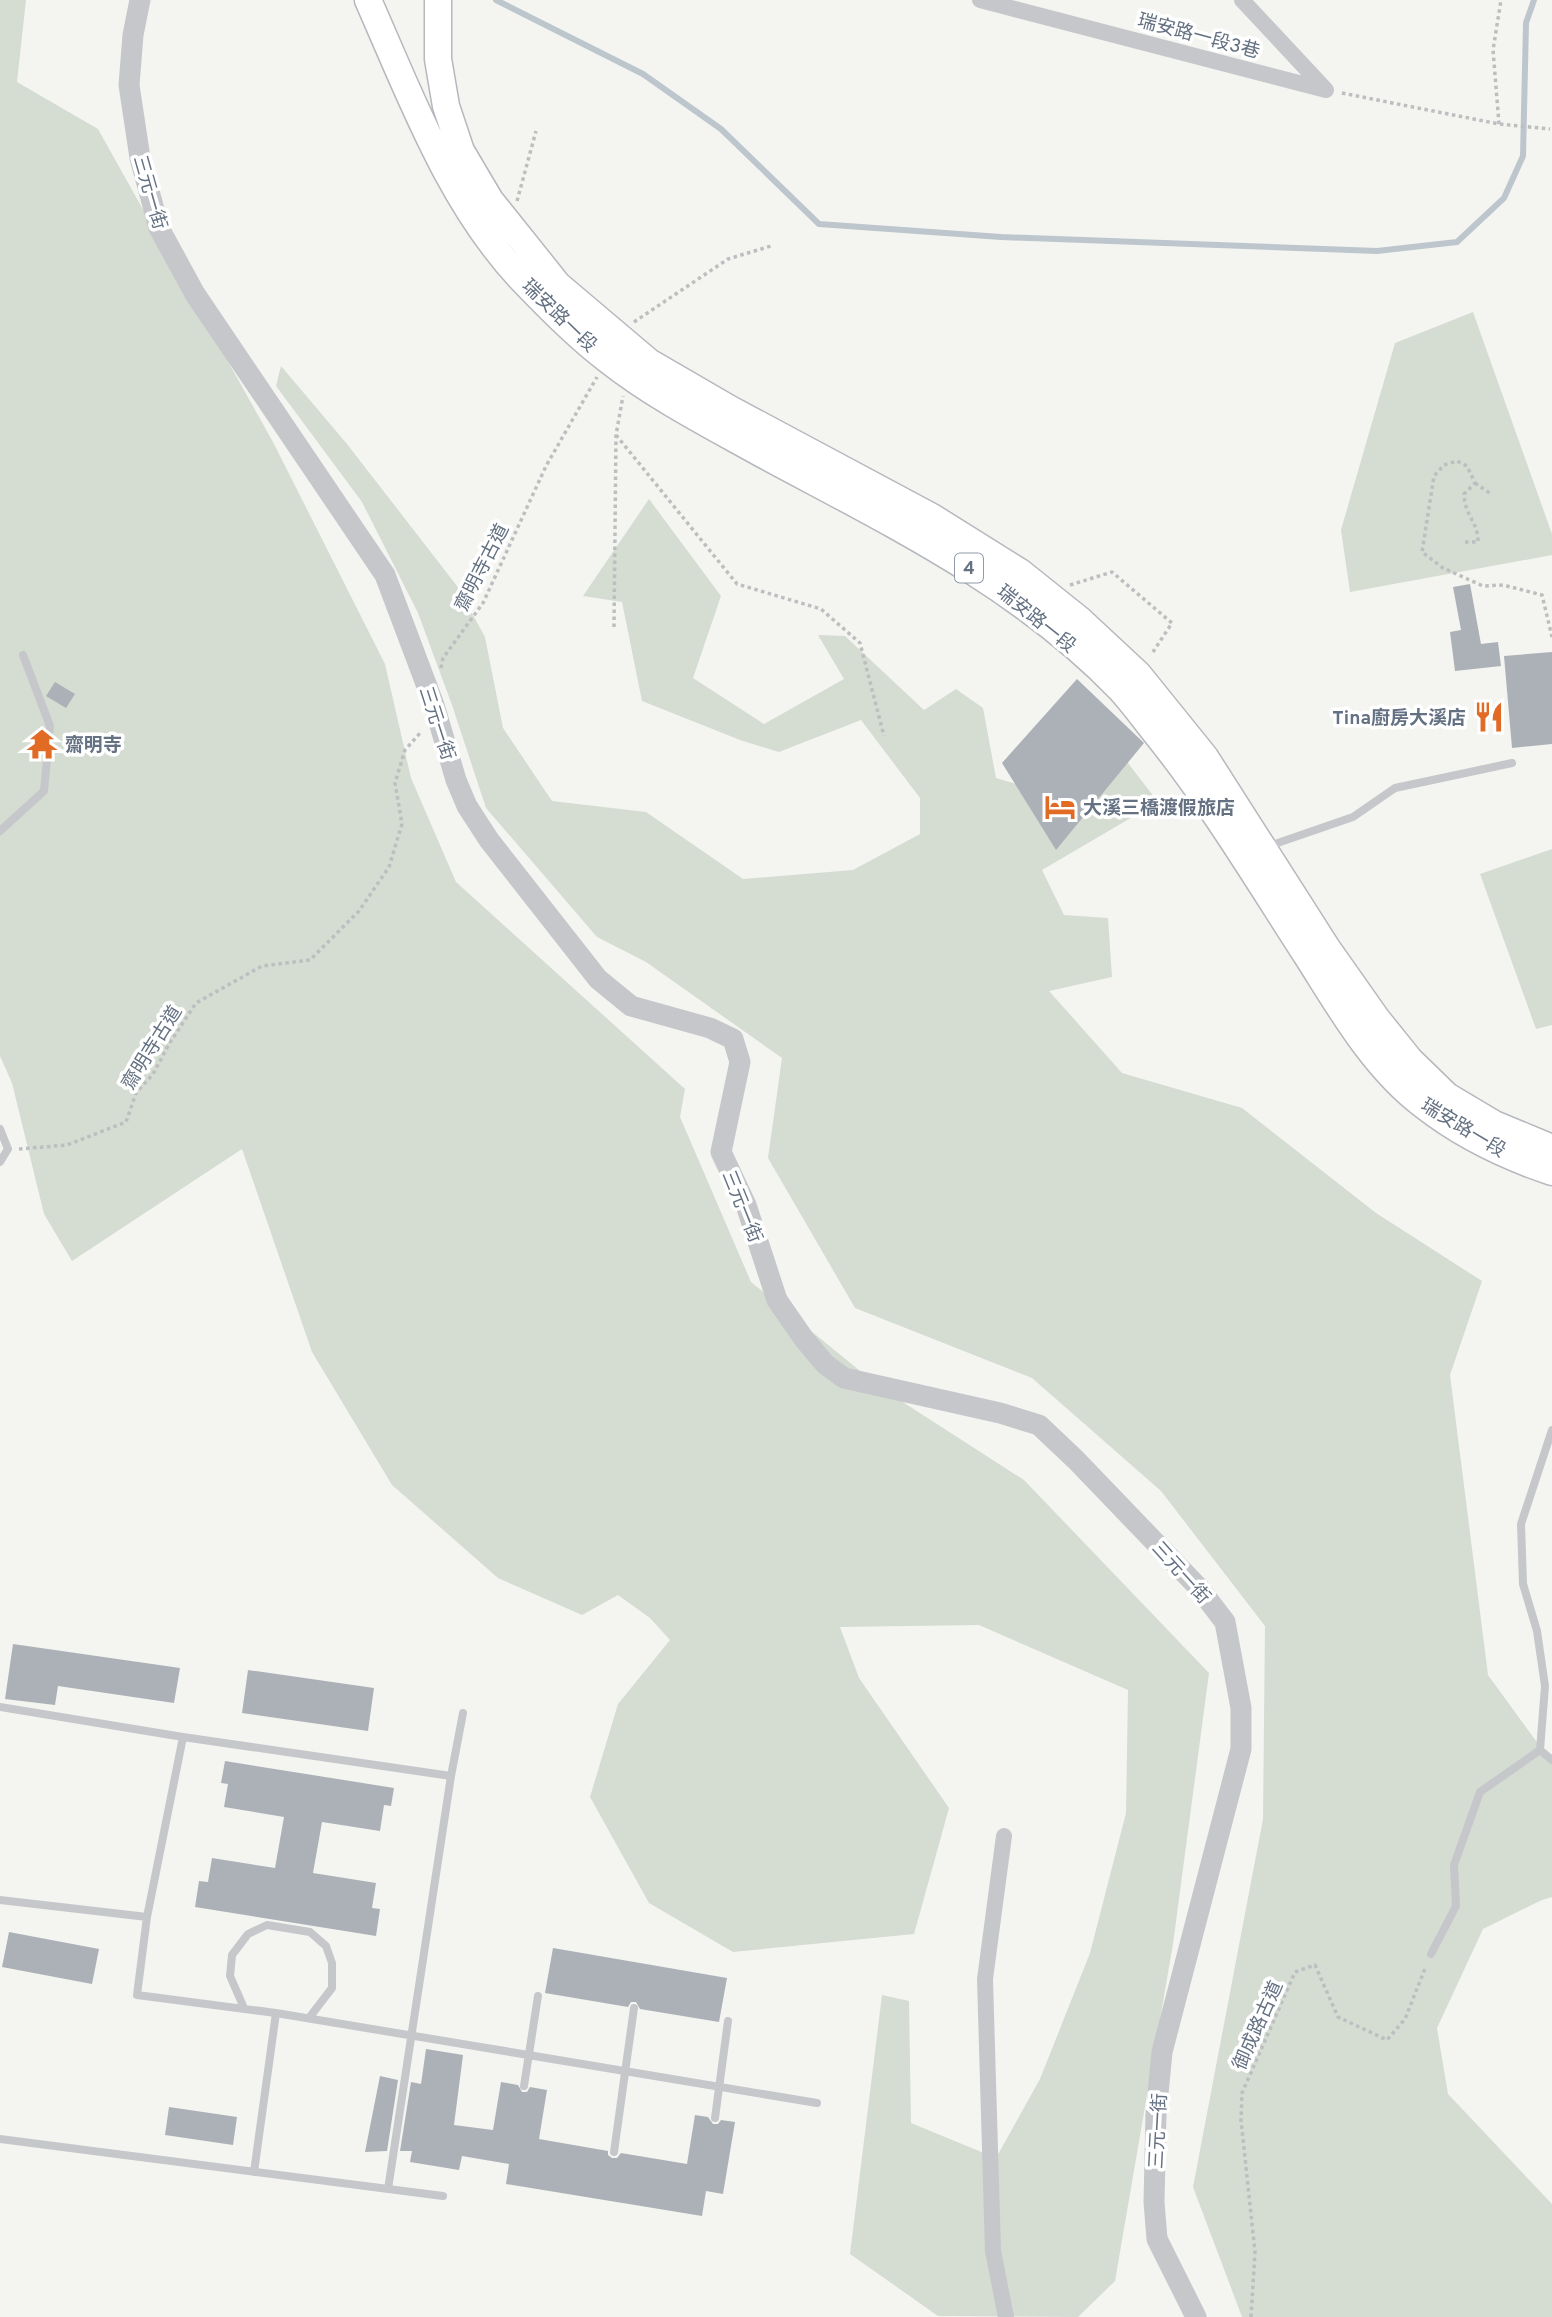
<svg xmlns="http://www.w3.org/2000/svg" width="1552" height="2317" viewBox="0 0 1552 2317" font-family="Overpass,'Noto Sans TC',sans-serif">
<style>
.green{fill:#d5dcd2}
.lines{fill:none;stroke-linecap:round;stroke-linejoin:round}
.stream{stroke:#bdc6cd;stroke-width:6}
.building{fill:#abb1b7}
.primary-casing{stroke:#b5b8bd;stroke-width:29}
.path{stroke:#bcbec0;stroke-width:3.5;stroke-dasharray:3.5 3.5;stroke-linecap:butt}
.service{stroke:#c5c7cb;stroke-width:8}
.minor{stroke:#c5c7cb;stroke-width:16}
.tertiary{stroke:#c5c7cb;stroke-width:21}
.primary{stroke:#fff;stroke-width:26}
.labels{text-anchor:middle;stroke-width:7;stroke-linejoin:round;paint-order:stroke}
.shield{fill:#fff;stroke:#929ca8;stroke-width:2}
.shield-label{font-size:18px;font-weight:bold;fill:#647182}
.street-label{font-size:19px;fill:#647182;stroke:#fff}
.poi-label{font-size:19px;font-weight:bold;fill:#647182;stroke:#fff;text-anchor:start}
</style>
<rect width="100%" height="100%" fill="#f4f5f1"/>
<path class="green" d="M0,0H26L17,82L98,129L273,442L385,664L411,778L456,882L685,1089L680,1117L751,1282L881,1388L1024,1480L1209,1673L1173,1944L1115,2281L1078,2317L938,2316L850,2254L882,1995L909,2001L911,2123L996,2158L1040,2079L1090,1953L1126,1813L1128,1690L979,1625L840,1627L859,1678L949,1808L914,1934L733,1952L649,1903L590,1797L618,1704L670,1640L650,1618L618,1595L582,1615L498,1578L392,1485L312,1352L242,1149L72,1261L44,1214L12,1083L0,1056Z
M1473,312L1552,534V555L1350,592L1341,530L1395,343Z
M281,366L347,444L457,586L485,637L503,728L552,801L646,812L743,879L853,870L920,834V798L861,720L779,752L740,740L642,701L622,602L583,596L649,499L721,596L693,678L764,724L844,679L818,635L845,636L924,710L956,689L983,708L996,778L1020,785L1091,715L1158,802L1042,870L1064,915L1108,918L1112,977L1049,991L1122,1073L1242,1108L1376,1213L1482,1281L1450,1375L1488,1675L1552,1763V1897L1542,1900L1483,1929L1437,2028L1448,2094L1552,2204V2317H1242L1193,2187L1263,1819L1265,1626L1161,1491L1032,1378L855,1308L768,1158L782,1058L646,962L597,937L486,808L452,705L418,613L362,502L276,386Z
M1552,849V1025L1536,1029L1480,874Z"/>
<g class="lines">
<path class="stream" d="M496,0L643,74L721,129L819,224L1001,237L1377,251L1457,242L1504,198L1523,156L1526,23L1534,0"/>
</g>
<path class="building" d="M1470,584L1481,644L1498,642L1501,666L1455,671L1450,632L1461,630L1453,587Z
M1552,652V744L1512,748L1504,656Z
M1077,679L1144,743L1056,850L1002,763Z
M55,682L75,694L66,708L46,696Z
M13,1644L180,1668L174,1703L58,1686L55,1705L5,1699Z
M248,1670L374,1688L368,1731L242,1713Z
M225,1761L394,1788L391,1806L384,1805L380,1831L322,1822L313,1873L376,1883L372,1908L380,1909L376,1936L195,1907L199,1881L208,1882L212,1858L275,1868L284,1817L224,1807L228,1784L221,1783Z
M9,1932L99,1949L92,1984L2,1967Z
M553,1948L727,1978L719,2022L640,2009L636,2002H631L628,2007L545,1993Z
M426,2049L463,2055L454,2125L493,2130L501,2082L518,2085L522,2092H527L530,2087L547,2090L539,2139L608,2151V2155L612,2158H617L621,2153L687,2164L695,2115L708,2117L713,2124H718L721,2120L735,2122L723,2194L706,2191L702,2216L506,2184L509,2164L462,2156L459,2170L410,2162L412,2151H400L411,2082L421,2084Z
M380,2076L398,2080L387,2151L365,2152Z
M169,2107L237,2117L233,2145L165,2135Z"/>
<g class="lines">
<g class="primary-casing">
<path id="primary" d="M368,0C411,97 451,207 526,284C550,309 581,340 608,360C655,397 710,425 762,454C888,522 1019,584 1120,689C1133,703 1145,720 1158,736C1213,805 1259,882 1307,956C1340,1008 1373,1067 1423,1105C1460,1134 1507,1157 1552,1172
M438,0V59L446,106L461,151L490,200L558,285L649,362L730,409L932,517L1020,572L1080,620L1138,674L1205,757L1327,948L1377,1019L1410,1060L1447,1096L1494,1124L1552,1148"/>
</g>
<path class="path" d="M1342,93L1499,124L1550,129
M1499,124L1493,50L1501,0
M517,201L536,131
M634,322L728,259L771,246
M616,435L737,584L821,609L860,643L884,736
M1475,483L1491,494
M1465,542H1478C1478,521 1465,517 1464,494L1475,483L1467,466L1457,461L1444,465L1434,476L1422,552L1443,568L1483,586L1503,585L1542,595L1552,637
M1070,585L1112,572L1172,623L1151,655
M614,627L616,435L623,396
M441,668L443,658L483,603L546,466L597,377
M19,1149L67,1145L126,1122L136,1093L153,1074L169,1044L196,1003L262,966L310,960L359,911L389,867L402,824L395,783L405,750L421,732
M1251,2317L1255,2252L1241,2120L1242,2093L1295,1972L1315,1965L1338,2017L1387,2040L1405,2019L1426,1966"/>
<path class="service" d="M0,831L44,791L50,726L23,655
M1266,847L1353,817L1395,788L1512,763
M0,1129L8,1149L0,1162
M0,1707L183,1737
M1540,1750L1552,1760
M0,1900L147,1917L137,1995L276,2013
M147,1917L183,1737L451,1776L463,1713
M1431,1954L1456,1906L1454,1865L1480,1792L1540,1750L1545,1686L1537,1631L1523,1584L1521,1524L1552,1430
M244,2008L230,1976L232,1955L248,1934L267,1925L310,1932L326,1946L332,1963V1988L309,2018
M524,2086L538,1996
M715,2118L728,2021
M0,2139L443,2196
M614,2152L634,2008
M254,2172L276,2013L817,2103
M388,2189L451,1776"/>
<path class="minor" d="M980,0L1326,90
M1242,0L1326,90
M1004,1836L985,1979L993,2251L1006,2317"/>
<path class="tertiary" d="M140,0L133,35L129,85L140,158L159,228L195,294L385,575L434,705L456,780L467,806L489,840L598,979L631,1006L710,1028L733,1039L740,1062L721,1152L746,1205L777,1300L804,1339L825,1364L844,1378L1000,1413L1039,1425L1076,1460L1199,1588L1225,1622L1241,1708V1749L1162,2052L1156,2114L1154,2202L1157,2239L1196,2317"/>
<use href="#primary" class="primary"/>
</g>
<defs>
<g id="restaurant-bare" transform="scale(2.415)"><path d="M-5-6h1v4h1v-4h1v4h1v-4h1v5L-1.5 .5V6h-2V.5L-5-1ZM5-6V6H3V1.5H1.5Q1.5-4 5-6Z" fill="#e16a25" stroke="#fff" stroke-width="2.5" paint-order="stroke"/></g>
<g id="temple-bare" transform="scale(2.415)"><path d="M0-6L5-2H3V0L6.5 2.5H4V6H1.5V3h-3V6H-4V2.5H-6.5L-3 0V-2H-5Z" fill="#e16a25" stroke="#fff" stroke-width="2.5" paint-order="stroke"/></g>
<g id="hotel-bare" transform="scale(2.415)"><path d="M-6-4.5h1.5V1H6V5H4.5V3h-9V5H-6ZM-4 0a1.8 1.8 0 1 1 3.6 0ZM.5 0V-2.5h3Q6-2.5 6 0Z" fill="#e16a25" stroke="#fff" stroke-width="2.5" paint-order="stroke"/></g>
</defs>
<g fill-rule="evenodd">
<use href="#restaurant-bare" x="1489" y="717"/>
<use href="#temple-bare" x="42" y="744"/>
<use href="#hotel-bare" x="1060" y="807"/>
</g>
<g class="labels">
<rect class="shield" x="955" y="553.5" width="28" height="29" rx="5"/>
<g class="shield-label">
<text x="969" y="574">4</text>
</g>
<g class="street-label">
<text transform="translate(1199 35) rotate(15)" y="7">瑞安路一段3巷</text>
<text transform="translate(151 192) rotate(74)" y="7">三元一街</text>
<text transform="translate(560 315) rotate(44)" y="7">瑞安路一段</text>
<text transform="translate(481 567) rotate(-63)" y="7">齋明寺古道</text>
<text transform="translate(1037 618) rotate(39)" y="7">瑞安路一段</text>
<text transform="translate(438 723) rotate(72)" y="7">三元一街</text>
<text transform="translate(151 1047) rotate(-58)" y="7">齋明寺古道</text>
<text transform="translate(1464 1127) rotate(31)" y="7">瑞安路一段</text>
<text transform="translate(743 1206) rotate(68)" y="7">三元一街</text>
<text transform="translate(1182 1572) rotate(48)" y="7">三元一街</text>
<text transform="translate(1257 2025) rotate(-66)" y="7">御成路古道</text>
<text transform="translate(1157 2131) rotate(-87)" y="7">三元一街</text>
</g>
<g class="poi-label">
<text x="1466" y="724" text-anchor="end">Tina廚房大溪店</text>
<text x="65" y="751">齋明寺</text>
<text x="1083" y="814">大溪三橋渡假旅店</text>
</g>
</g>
</svg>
